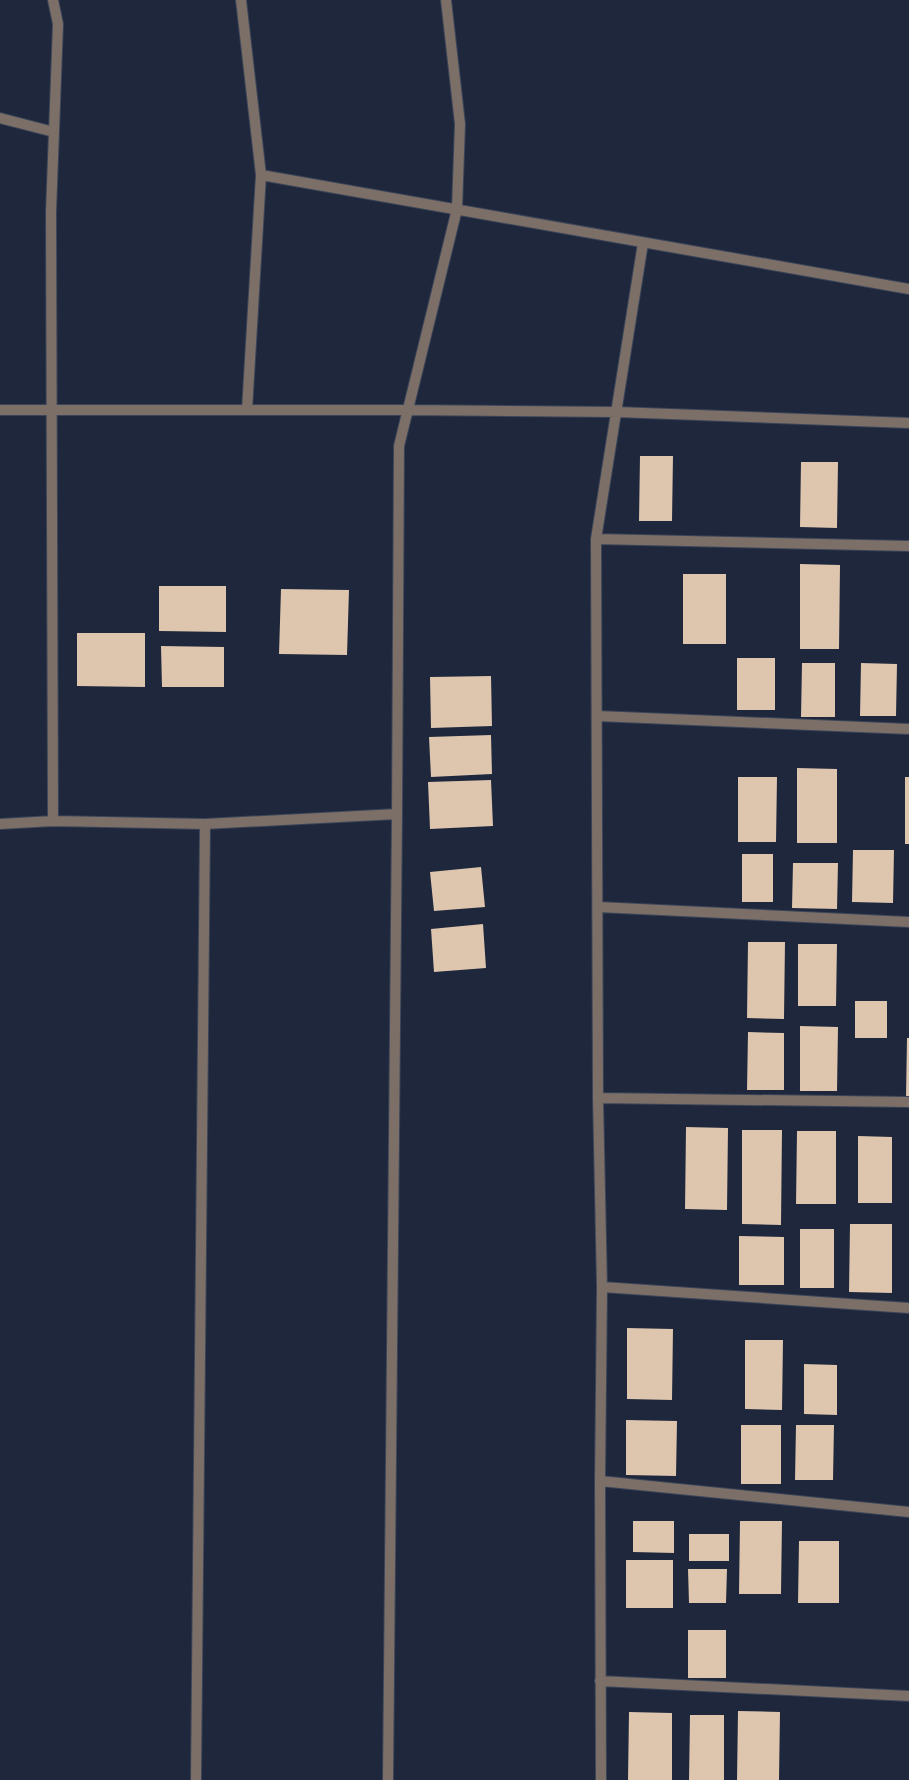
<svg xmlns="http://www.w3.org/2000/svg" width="909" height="1780" viewBox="0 0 909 1780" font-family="Jost,sans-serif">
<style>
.building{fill:#ddc5ae}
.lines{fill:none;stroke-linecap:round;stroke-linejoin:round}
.street-casing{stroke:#3b4458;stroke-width:12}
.street{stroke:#7b6f67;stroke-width:10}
</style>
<rect width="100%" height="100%" fill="#1e273c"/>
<path class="building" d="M640,456H673L672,521H639Z
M801,462H838L837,528L800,527Z
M800,564L840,565L839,649H800Z
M683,574H726V644H683Z
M159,586H226V632L159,631Z
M281,589L349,590L347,655L279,654Z
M77,633H145V687L77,686Z
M161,646L224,647V687H162Z
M737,658H775V710H737Z
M802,663H835V717H801Z
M861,663L897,664L896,716H860Z
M491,676L492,726L431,728L430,677Z
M491,735L492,774L431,777L429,737Z
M797,768L837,769V843H797Z
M738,777H777L776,842H738Z
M905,777H909V844H905Z
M491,780L493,826L430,829L428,782Z
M853,850H894L893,903L852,902Z
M742,854H773V902H742Z
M793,863H838L837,909L792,908Z
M481,867L485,907L434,911L430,872Z
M483,924L486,968L434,972L431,929Z
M748,942H785L784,1019L747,1018Z
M798,944H837L836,1006H798Z
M855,1001H887V1038H855Z
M800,1026L838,1027L837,1091H800Z
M748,1032L784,1033V1090H747Z
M907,1038H909V1097H906Z
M686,1127L728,1128L727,1210L685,1209Z
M742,1130H782L781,1225L742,1224Z
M797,1131H836V1204H796Z
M858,1136L892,1137V1203H858Z
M850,1224H892V1293L849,1292Z
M800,1229H834V1288H800Z
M739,1236L784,1237V1285H739Z
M627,1328L673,1329L672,1400L627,1399Z
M745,1340H783L782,1410L745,1409Z
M804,1364L837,1365V1415L804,1414Z
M626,1420L677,1421L676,1476L626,1475Z
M741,1425H781V1484H741Z
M796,1425H834L833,1480H795Z
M633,1521H674V1553L633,1552Z
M740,1521H782L781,1594H739Z
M689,1534H729V1561H689Z
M799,1541H839V1603H798Z
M626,1560H673V1608H626Z
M688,1569H727L726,1603H689Z
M688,1630H726V1678H688Z
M738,1711L780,1712L779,1780H737Z
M629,1712L672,1713V1780H628Z
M690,1715H724V1780H689Z"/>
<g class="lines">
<g class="street-casing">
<path id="street" d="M241,0L261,175L909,289
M0,118L54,132
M0,410H408L617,412L909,423
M247,410L261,175
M596,539L909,546
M597,716L909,729
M53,821L205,824L397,814
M0,824L53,821L51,212L58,24L53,0
M598,907L909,922
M598,1098L909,1102
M602,1287L909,1308
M600,1481L909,1512
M600,1681L909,1696
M196,1780L205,824
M388,1780L397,814L399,446L457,209L460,124L446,0
M601,1780L600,1481L602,1287L598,1098L596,539L643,243"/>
</g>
<use href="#street" class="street"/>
</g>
</svg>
